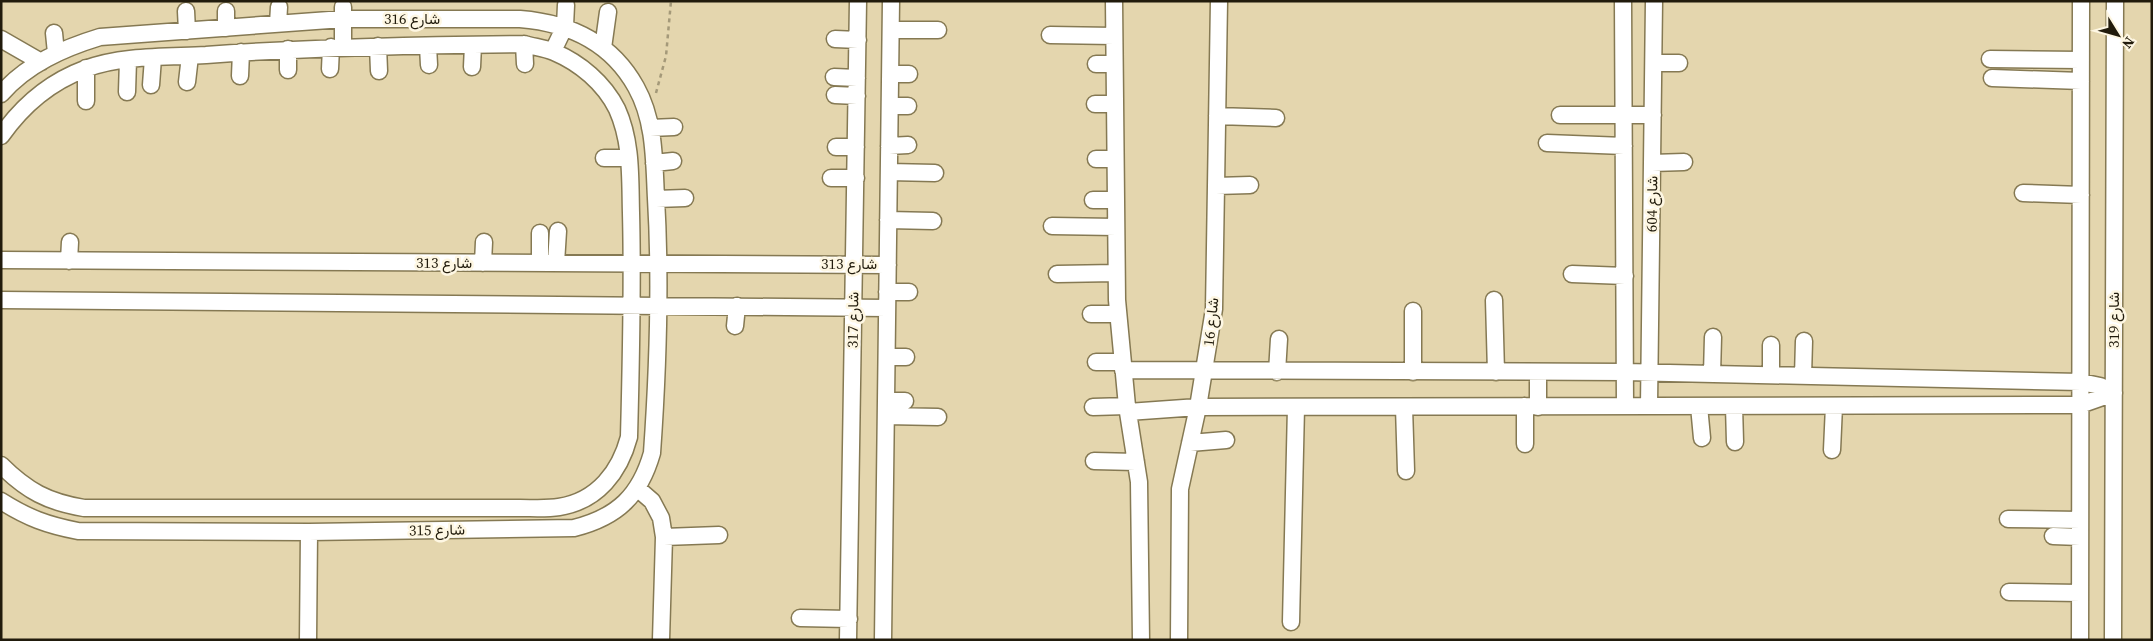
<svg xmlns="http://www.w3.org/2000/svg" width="2153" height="641" viewBox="0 0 2153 641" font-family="'Source Serif 4',Vazirmatn,serif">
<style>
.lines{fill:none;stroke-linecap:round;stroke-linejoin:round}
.minor-casing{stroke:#857953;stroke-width:19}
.path{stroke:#a49979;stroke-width:2.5;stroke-dasharray:4 4;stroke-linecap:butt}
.minor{stroke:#fff;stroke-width:16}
.labels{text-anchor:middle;stroke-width:5;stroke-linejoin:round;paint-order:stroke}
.street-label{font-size:15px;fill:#211b0c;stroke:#fef7e3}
</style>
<rect width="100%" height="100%" fill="#e4d6ae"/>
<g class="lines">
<g class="minor-casing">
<path id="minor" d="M1114,1L1117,300L1127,406L1139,482L1141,640
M1623,1L1625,406
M343,7V47
M186,11L187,31
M226,11V28
M278,24L279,7
M891,30H938
M54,33L56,53
M1050,35L1114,36
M1,39L41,62
M835,39L858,40
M524,44L525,64
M378,46L379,71
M428,46L429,65
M603,48L608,12
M288,49V70
M553,51L565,26L566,5
M1990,59L2081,60
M1654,63H1679
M1096,64H1114
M472,67L473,45
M330,69L331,47
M890,74H909
M240,76L241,52
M834,77L857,78
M1992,78L2081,81
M187,82L190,56
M151,85L153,58
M127,92L128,60
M1,94C27,64 64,48 100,37L343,19H520C570,23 611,42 636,87C655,121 654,160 656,198C661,283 658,368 652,453C640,495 618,517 574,528L309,532L78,531C47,525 28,518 1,501
M835,95L857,96
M86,101V68
M1095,104H1115
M890,106H908
M1560,115H1653
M1217,116L1276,118
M650,128L674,127
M1,136C22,106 50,82 85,69C122,55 167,57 206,55C312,47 418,45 524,44C534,47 545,48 554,52C580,63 604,83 617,109C632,142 630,178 631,213C633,288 631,362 629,437C620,471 598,501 559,507C547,509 533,508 520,508H84C48,502 27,491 1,465
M1547,143L1624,146
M889,146L908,145
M836,147H856
M604,158H629
M1096,159H1115
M654,163L673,161
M1652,163L1684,162
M889,172L935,173
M831,178H856
M1216,186L1250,185
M2023,193L2081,195
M656,199L685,198
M1093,200H1116
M888,220L933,221
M1052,226L1116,227
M1,260L888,265
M69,261L70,242
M483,263L484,242
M540,263V233
M556,263L558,231
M1057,274L1116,273
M1572,274L1625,276
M887,292H909
M1,300L887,308
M1494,300L1496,372
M1413,311V372
M1091,314H1118
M735,326L737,306
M1771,345V375
M887,357H906
M1096,362H1122
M1123,370L1625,372L2081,382L2100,386L2114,393
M1277,372L1279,339
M1538,372V407
M1712,374L1713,337
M1803,376L1804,341
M886,401H905
M1525,406V444
M1649,406L1654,1
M1699,406L1702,438
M1734,406L1735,442
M1093,407L1127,406
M1404,407L1406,471
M1128,412L1198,407L2080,405L2114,393
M886,416L938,417
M1190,443L1226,440
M1832,450L1834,406
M1094,461L1136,462
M637,488L652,501L661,518L664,537L661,640
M2008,519L2080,520
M2053,536L2080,537
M664,537L719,535
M2009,592L2080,593
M800,618L849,619
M1291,622L1296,407
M308,640L309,532
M848,640L858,1
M883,640L891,1
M1179,640L1180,489L1198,407L1214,309L1219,1
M2080,640L2081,1
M2113,640L2115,1"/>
</g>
<path class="path" d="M656,93L666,56L671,1"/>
<use href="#minor" class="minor"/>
</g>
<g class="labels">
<g class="street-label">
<text x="412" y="24">شارع 316</text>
<text transform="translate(1652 204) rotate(-89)" y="5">شارع 604</text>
<text x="444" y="268">شارع 313</text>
<text x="849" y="269">شارع 313</text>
<text transform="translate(853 320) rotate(-89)" y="5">شارع 317</text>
<text transform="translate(2114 320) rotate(-90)" y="5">شارع 319</text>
<text transform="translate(1211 322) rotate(-84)" y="5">شارع 16</text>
<text transform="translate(437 530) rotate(-1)" y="5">شارع 315</text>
</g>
</g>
<rect width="2153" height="641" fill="none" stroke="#211b0c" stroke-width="5"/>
<g transform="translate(2118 35) rotate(127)" stroke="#fef7e3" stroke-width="4" paint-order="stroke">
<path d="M0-4L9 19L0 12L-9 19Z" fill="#211b0c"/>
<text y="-8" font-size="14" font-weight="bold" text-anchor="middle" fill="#211b0c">N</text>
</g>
</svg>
